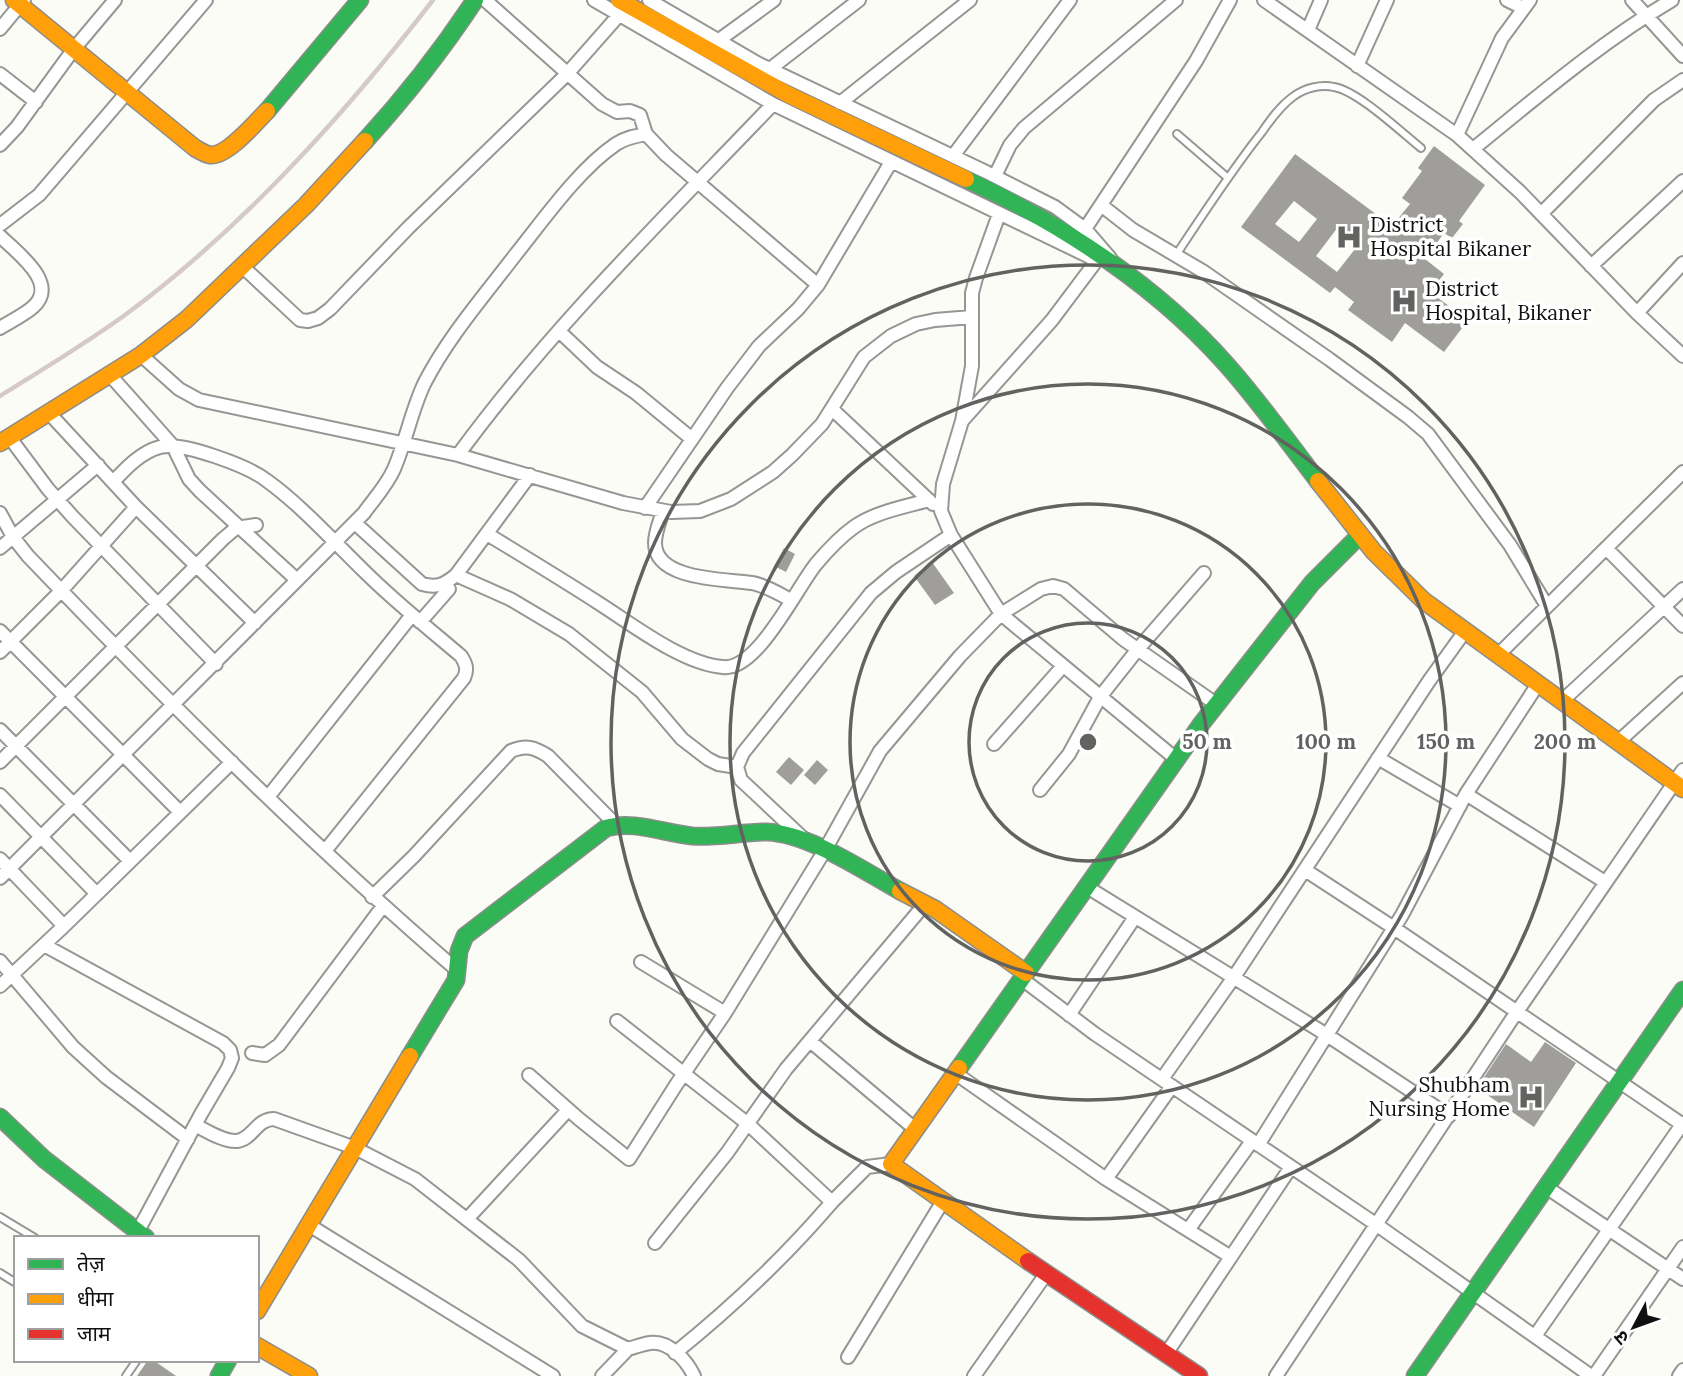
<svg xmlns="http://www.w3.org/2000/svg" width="1683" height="1376" viewBox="0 0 1683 1376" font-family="Lora,'Noto Sans Devanagari',serif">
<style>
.building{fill:#9f9e9b;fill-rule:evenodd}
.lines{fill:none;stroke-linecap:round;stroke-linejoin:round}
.lane-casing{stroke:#969694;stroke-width:10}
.street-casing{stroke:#969694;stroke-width:16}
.fast-casing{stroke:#8c8d8a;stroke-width:19}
.slow-casing{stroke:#8c8d8a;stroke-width:19}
.jam-casing{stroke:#8c8d8a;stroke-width:19}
.lane{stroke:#fefffe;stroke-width:6}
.street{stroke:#fefffe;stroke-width:12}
.fast{stroke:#30b455;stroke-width:16}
.slow{stroke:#ff9f0a;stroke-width:16}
.jam{stroke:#e5322d;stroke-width:16}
.rail{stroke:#d6cac7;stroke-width:4.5}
.ring{fill:none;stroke:#626360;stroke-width:3.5}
.labels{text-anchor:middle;stroke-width:7;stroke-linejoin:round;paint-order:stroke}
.poi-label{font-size:21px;fill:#101010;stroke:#fff;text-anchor:start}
.centre{fill:#626360;stroke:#fff;stroke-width:3.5}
.ring-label{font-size:21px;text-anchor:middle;font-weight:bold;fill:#626360;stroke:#fff;stroke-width:7;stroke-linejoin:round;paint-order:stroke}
</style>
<rect width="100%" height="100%" fill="#fbfcf6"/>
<path class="building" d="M1434,146L1485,185L1459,221L1463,224L1452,238L1444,233L1425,259L1444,274L1430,292L1468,320L1444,352L1405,323L1392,342L1348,310L1354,302L1335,287L1330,293L1241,227L1295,154L1392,226L1410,204L1402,198L1422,171L1418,168ZM1294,201L1317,219L1299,242L1275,224ZM1338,227L1359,244L1337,272L1316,256Z
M784,548L795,554L786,572L774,566Z
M932,562L954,593L935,605L914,576Z
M789,757L804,770L791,785L776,772Z
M817,760L828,770L815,785L804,775Z
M1545,1042L1576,1063L1534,1127L1477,1088L1506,1044L1531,1062Z
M148,1360H153L176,1376H137Z"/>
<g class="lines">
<g class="lane-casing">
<path id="lane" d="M1177,134L1228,178
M1176,255C1204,213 1231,171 1262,132C1271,119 1281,105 1294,96C1305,88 1321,84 1334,87C1358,91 1401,132 1421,148
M0,1217L35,1238
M0,1273L16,1283
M126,1376L137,1360"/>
</g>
<g class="street-casing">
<path id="street" d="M485,0L602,104L617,112L630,111L640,115L646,134L666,155L818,285
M594,0L773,104L1090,257
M649,0L757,63L986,172L1055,207L1085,229L1110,258
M1264,0L1457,135L1520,192L1637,313L1683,356
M1507,0L1523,8
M1632,0L1683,56
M0,29L24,0
M1308,30L1321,0
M719,40L774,0
M1357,66L1387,0
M770,69L859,0
M0,74L36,102
M840,103L970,0
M1457,135L1502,38L1530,0
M0,145L17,127L73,50L115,0
M1473,149C1537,97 1601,42 1672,0
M953,156L1070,0
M995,176L1010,145L1024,128L1176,0
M1101,205L1133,230L1204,272L1329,359L1408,417L1428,434L1510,545L1547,606
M999,214L976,278L972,293V366L962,421L943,484L941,511L951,535L1001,614L1176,759
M1541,214L1654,100L1683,80
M0,225L39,195L206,0
M1085,229L1196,61L1230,0
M0,236C16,252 60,283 33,307C24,315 11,321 0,328
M1591,266L1683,181
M243,267L300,320L308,321L318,318L330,309L408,228L567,74L619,15
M1637,313L1683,263
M559,331L597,367L636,393L692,439
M141,355L179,389L199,400L458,455L623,503L671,512L700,511L731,499L773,472L792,455L822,424L864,357L891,336L916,324L935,320L972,317
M110,375L173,446L189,479L200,491L297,580
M832,409L933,504
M49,413L136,507L255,623
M962,421L1052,320L1097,260
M10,438L48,489L73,517L216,664
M458,455C551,328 664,218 773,104
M113,482C126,468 141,452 160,447C181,441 248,466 266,480C301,505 333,541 364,571C394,601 428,628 461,656C466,664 468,669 464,678L325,851
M645,508L727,388L759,346L798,309L818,285L891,162
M663,511C660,521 655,532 655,543C655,581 727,579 752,583C765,585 779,594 791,600
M0,513L13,537L28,556C166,700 307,841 458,971
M355,523L422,584C437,588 444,585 456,575L530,475
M487,534C525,557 563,580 600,604C633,625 683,664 723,667C757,671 796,589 816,564C827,551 840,537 854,527C875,512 904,507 929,500
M0,548L98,465
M1606,548L1683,626
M456,575L510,599L569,634L642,692L682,739L708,759L718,764L737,767
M420,622L449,589
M0,631L180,812
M0,652L61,591L136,507
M1498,655L1683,472
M1538,684L1466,794L1605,882
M1562,701L1683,589
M0,730L130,861
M1618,742L1683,683
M994,744L1063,666
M1378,758L1460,806
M0,762L223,539L236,528L256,525
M1040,790L1069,754L1100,697L1138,649L1204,573
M0,795L97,894
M268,797L412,615
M805,840L741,780L737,767L743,753L871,593L896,572L951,535
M0,859L64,926
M1305,870L1394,928L1683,1125
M0,878L364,513C374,499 387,485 394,469C406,441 411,412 424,384C448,337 484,296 516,254C544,219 579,169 616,144C625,138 635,136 646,134
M1087,887L1327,1035L1449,1116
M372,897L414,856L511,751C526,745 534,747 548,756L616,825
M44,945L223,1043L230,1050L232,1058L228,1068L201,1114L138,1231
M0,961L73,1047L106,1077L188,1139
M641,962L725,1013
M1022,979L1095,1034L1377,1225L1591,1376
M0,986L64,926L232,762
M1069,1015L1135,917
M617,1021L748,1124L832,1202L867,1167L891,1164
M810,1041L915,1129
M252,1053L265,1055L279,1045L383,906
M955,1073L1106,1179L1231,1257
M529,1075L579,1119L629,1159L676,1085L725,1013L825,850L880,751L960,656L1001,614L1041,589L1053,586L1064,589L1123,639L1216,704
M1162,1079L1234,977L1429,681L1465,631
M195,1125C207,1131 224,1142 237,1141C253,1139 256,1119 274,1119L355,1148L415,1179L519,1260L582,1326L628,1349L602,1376
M1258,1145L1402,915L1466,794
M1106,1179L1172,1086
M1546,1187L1683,1279
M468,1218L568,1110
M309,1225L553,1376
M1188,1230L1252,1141
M655,1243L727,1153L786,1069L925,904
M1535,1336L1683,1123
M628,1349C635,1347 643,1344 650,1343C669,1340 687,1361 694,1376
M675,1353C732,1307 785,1257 832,1202
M1166,1354L1291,1167
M848,1357L943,1201
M974,1376L1046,1274
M1276,1376L1512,1019L1683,770
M1594,1376L1683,1247
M1679,1376L1683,1370"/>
</g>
<g class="fast-casing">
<path id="fast" d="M267,111L360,0
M365,141C406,96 442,50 475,0
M966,179C1061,224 1156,285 1226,364C1259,401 1288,442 1318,481
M410,1056L456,980L459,951L465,936L606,828C633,820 664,833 692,836C716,838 742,832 767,832C808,833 864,871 900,891
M959,1068L1202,723L1312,583L1360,535
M0,1117L44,1159L146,1238
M219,1376L228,1360
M1415,1376L1683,990"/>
</g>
<g class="slow-casing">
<path id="slow" d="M14,0L195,148C200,151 205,154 210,155C227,157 256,122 267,111
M619,0L789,95L966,179
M0,443L141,355L187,319L306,205L365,141
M1318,481L1374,552L1424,601L1683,789
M900,891L935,909L1026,973
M959,1068L891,1164L1028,1261
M257,1311L410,1056
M257,1346L309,1376"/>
</g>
<g class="jam-casing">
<path id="jam" d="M1028,1261L1199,1376"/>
</g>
<use href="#lane" class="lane"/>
<use href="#street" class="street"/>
<use href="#fast" class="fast"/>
<use href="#slow" class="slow"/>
<use href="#jam" class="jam"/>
<path class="rail" d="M0,396C42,370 85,344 125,315C243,228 344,115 433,0"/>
</g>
<g class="ring">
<circle cx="1088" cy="742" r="119"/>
<circle cx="1088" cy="742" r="238"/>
<circle cx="1088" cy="742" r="358"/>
<circle cx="1088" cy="742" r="477"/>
</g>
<defs>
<g id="hospital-bare" transform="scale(2.1)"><path d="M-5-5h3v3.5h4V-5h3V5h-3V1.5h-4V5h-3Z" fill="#626360" stroke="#fff" stroke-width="2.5" paint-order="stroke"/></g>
</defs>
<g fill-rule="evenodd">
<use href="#hospital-bare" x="1349" y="237"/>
<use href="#hospital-bare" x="1404" y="301"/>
<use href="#hospital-bare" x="1531" y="1097"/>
</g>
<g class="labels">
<g class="poi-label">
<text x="1370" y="232">District<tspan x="1370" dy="24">Hospital Bikaner</tspan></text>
<text x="1425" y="296">District<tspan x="1425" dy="24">Hospital, Bikaner</tspan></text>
<text x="1510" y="1092" text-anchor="end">Shubham<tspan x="1510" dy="24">Nursing Home</tspan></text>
</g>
</g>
<circle cx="1088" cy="742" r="10" class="centre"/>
<g class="ring-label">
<text x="1207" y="749">50 m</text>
<text x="1326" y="749">100 m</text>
<text x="1446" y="749">150 m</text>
<text x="1565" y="749">200 m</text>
</g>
<rect x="14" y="1236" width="245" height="126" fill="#ffffff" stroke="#9f9f9f" stroke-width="2"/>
<rect x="28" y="1259" width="35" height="10" fill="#30b455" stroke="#9f9f9f" stroke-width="2"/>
<text x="77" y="1271" font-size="21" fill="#101010">तेज़</text>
<rect x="28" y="1294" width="35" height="10" fill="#ff9f0a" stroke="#9f9f9f" stroke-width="2"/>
<text x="77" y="1306" font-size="21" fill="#101010">धीमा</text>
<rect x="28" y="1329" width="35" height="10" fill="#e5322d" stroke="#9f9f9f" stroke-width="2"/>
<text x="77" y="1341" font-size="21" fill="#101010">जाम</text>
<g transform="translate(1634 1327) rotate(229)" stroke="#ffffff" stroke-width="5" paint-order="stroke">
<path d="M0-5L12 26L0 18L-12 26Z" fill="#101010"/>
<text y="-10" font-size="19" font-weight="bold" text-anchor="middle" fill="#101010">उ</text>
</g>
</svg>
